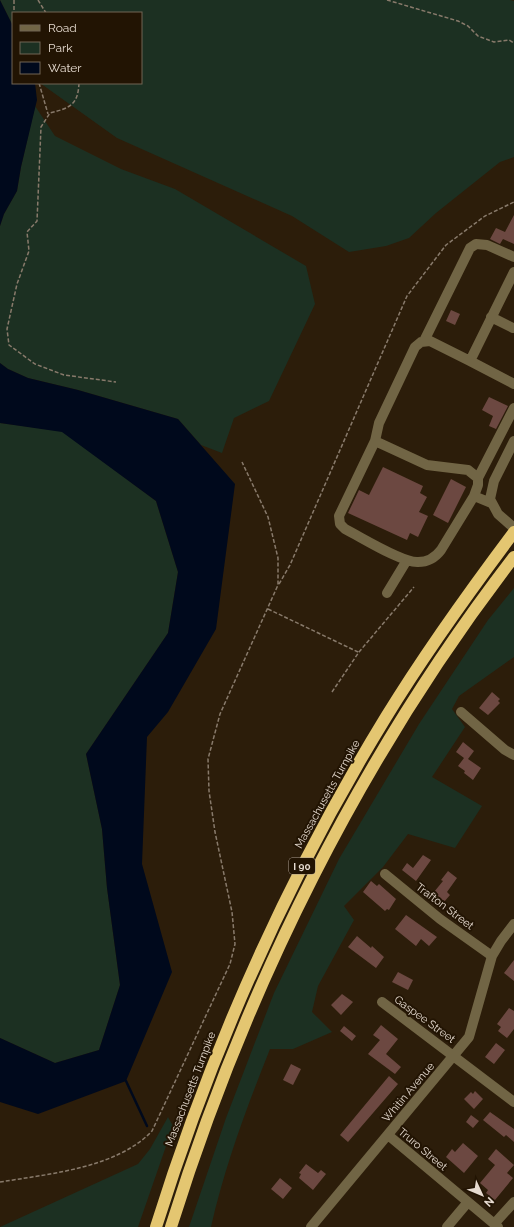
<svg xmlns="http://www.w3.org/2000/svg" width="514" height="1227" viewBox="0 0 514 1227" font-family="Raleway,sans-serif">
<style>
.green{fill:#1c3022}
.water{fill:#00091c}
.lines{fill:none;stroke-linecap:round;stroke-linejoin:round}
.stream{stroke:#00091c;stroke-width:2.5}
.building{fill:#6c4841}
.path{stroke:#887a6b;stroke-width:1.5;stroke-dasharray:4 2;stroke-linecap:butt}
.minor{stroke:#716545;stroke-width:10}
.highway{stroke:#e4c671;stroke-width:12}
.labels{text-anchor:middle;stroke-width:4;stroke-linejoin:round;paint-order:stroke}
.shield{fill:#221403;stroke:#ab9f92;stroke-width:1}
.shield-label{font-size:10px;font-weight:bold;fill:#e6dbd0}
.street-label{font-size:11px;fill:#e6dbd0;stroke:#221403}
</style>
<rect width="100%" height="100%" fill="#2c1d0a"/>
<path class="green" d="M0,0H510L514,1V157L500,162L436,213L409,238L386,246L349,252L292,216L117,138L40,83H141V13H13V26Z
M35,106L55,136L121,169L175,189L306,266L315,304L269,401L234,418L222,453L201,445L178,419L78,390L28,378L8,369L0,363V226L4,214L17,191L21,167Z
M0,423L62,431L156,501L178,572L168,633L86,754L102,829L107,888L120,985L99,1050L55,1063L0,1038Z
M514,588V657L459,696L452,709L465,727L432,777L482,806L455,848L408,834L383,867L344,906L354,920L318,986L312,1012L332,1032L293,1049H270C247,1107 225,1165 211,1227H189L226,1118L274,993L339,859L419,724L488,620Z
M168,1117L173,1126L138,1227H0L138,1164L150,1149Z"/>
<path class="water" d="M0,0L13,26V83H35L37,100L21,167L17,191L4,214L0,226Z
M0,363L8,369L28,378L78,390L178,419L235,484L216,629L168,712L147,737L142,864L172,972L126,1081L38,1114L0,1102V1038L55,1063L99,1050L120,985L107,888L102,829L86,754L168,633L178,572L156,501L62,432L0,423Z"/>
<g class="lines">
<path class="stream" d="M126,1081L147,1126"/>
</g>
<path class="building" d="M514,215V244L503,239L500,244L490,239L496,228L505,232Z
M451,310L460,314L455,325L446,321Z
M489,397L508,406L496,429L489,426L493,416L482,410Z
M383,467L423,486L420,493L427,497L419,512L428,516L418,537L410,533L407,540L348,513L359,490L369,495Z
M451,479L466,487L448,523L433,515Z
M492,692L500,699L498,701L500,703L488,715L479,708Z
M463,742L474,751L468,759L481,768L473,780L464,773L465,771L458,766L464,758L456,752Z
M423,855L431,860L416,881L402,870L407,863L413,868Z
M448,871L457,878L447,892L450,895L444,902L434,892L443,881L441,880Z
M371,881L377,886L379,884L396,899L389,910L387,909L385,911L363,892Z
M406,915L437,937L429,946L421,939L416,946L395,929Z
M357,936L371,948L372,946L384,957L376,968L348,947Z
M514,960V981L504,973Z
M398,972L413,980L408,990L392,982Z
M342,994L353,1002L341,1015L331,1005Z
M509,1008L514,1011V1029L507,1038L498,1031L501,1027L497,1024Z
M381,1025L398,1039L386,1054L401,1067L395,1074L368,1054L380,1040L373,1035Z
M344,1026L356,1036L352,1041L340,1031Z
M496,1043L505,1050L494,1064L485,1057Z
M291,1064L301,1069L293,1085L283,1080Z
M389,1076L398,1084L348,1142L340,1135Z
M475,1091L483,1099L474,1109L464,1099L471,1092L473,1094Z
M490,1112L514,1129V1142L506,1135L504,1137L483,1120Z
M471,1115L479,1121L473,1128L466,1122Z
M463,1143L478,1156L464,1173L446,1157L452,1149L455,1152Z
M496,1149L514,1165L507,1173L513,1178L495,1200L486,1193L488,1190L480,1183L495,1165L488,1159Z
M306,1164L318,1173L321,1170L326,1174L313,1190L299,1178L301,1174L299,1173Z
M280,1178L292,1188L283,1199L271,1189Z"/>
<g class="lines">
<path class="path" d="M14,0V13
M38,0L46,13
M387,0L458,21L468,26L478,36L494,42L509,40L514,43
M39,83L48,114
M79,83C78,105 70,108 50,113L41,127L37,221L27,232L29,251L17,284L7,329L9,345L35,364L64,375L116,382
M279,584L290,565L407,296L446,245L485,216L514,202
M268,609L358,652
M332,692L359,652L414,587
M0,1182C49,1174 117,1168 152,1131L230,964L235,944L232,912L215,832L209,791L208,759L220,714L278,585V558L268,517L242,462"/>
<path class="minor" d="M514,272L470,361L514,384
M491,317L513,328
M424,341L470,248L476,244L487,245L514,257
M470,361L430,341L421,342L415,347L379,423L375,441L339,516L340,524L345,529C361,537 402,563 418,562C428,562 435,558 441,550L474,496L491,503
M375,441L427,465L468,470L478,478V485L474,496
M514,441L494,481L490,499L498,514L514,528
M478,478L514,408
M387,593L407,560
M461,712L505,750L514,755
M385,874L440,919L492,956
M382,1002L514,1102
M388,1135L498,1227
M494,1224L514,1202
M311,1227L469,1037L492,956L501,941L514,924
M447,1227L468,1202"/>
<path class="highway" d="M156,1227C212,1048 288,877 386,717C425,653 469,592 514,532
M171,1227C246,987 360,757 514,557"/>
</g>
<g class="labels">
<rect class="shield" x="289" y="858" width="26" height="16" rx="3"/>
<g class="shield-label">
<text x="302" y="870">I 90</text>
</g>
<g class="street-label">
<text transform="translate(327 794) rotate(-61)" y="4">Massachusetts Turnpike</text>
<text transform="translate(445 906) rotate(37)" y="4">Trafton Street</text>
<text transform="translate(425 1019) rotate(36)" y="4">Gaspee Street</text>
<text transform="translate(190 1089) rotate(-69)" y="4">Massachusetts Turnpike</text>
<text transform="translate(408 1092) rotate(-50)" y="4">Whitin Avenue</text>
<text transform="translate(423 1149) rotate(40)" y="4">Truro Street</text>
</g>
</g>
<rect x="12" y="12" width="130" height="72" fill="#221403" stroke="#706455"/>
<rect x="20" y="25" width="20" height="6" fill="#716545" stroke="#706455"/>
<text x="48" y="32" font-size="12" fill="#e6dbd0">Road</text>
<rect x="20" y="42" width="20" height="12" fill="#1c3022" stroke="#706455"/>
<text x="48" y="52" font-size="12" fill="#e6dbd0">Park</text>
<rect x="20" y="62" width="20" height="12" fill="#00091c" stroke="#706455"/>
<text x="48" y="72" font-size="12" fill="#e6dbd0">Water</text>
<g transform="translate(482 1195) rotate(134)" stroke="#221403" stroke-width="3" paint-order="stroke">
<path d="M0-3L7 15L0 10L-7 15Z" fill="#e6dbd0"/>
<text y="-6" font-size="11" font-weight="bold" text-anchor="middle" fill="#e6dbd0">N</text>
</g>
</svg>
